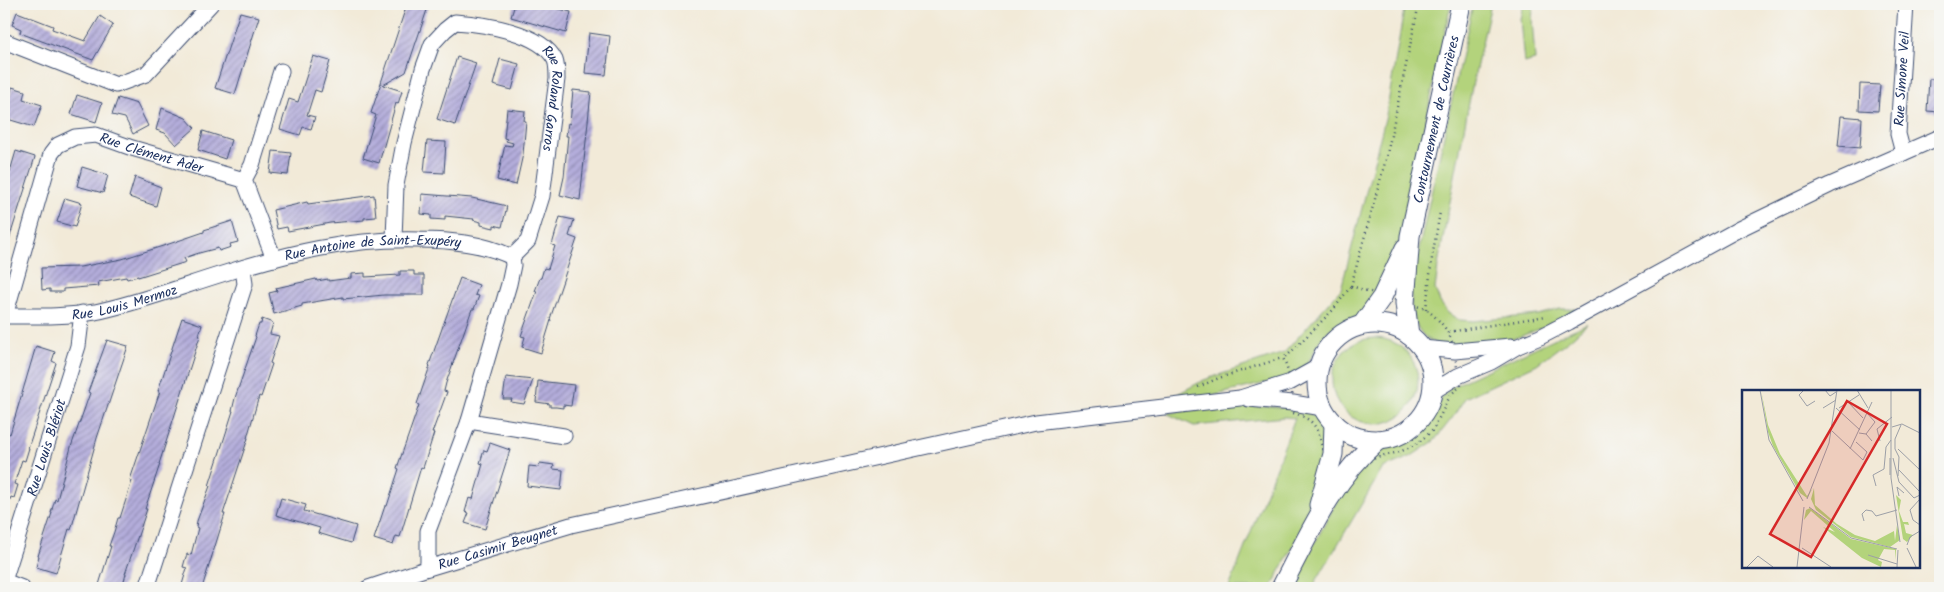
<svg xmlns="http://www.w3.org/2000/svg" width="1944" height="592" viewBox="0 0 1944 592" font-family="Kalam,sans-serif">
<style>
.grass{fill:#b3d37b;stroke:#67816c}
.building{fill:url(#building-hatch)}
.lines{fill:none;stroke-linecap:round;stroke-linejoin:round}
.minor-casing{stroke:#3b4b70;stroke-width:17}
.major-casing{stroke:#3b4b70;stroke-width:21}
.path{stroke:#3b4b70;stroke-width:2.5;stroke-dasharray:1 4;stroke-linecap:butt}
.minor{stroke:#fff;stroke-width:15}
.major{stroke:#fff;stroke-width:19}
.labels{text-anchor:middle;stroke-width:4;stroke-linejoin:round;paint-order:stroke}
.street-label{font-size:14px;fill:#1b2f5e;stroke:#f6f6f2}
.inset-road{fill:none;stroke:#9c9fa7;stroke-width:1}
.view{fill:#d62828;fill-opacity:0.15;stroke:#d62828;stroke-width:2.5}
.inset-edge{fill:none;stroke:#1b2f5e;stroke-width:2.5}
</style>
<defs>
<pattern id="building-hatch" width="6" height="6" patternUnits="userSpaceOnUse" patternTransform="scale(1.25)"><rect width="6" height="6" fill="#b4addb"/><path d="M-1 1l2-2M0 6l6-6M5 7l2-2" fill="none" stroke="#928db5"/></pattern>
</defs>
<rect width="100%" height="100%" fill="#f6f6f2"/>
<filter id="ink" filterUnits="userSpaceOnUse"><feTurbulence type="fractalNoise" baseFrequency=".02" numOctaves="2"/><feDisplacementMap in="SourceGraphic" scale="10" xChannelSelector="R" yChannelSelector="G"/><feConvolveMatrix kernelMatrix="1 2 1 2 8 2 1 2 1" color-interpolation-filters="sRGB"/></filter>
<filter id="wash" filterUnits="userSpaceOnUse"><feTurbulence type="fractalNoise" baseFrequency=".0096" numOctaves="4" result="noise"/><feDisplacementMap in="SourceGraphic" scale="20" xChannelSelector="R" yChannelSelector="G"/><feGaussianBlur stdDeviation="1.12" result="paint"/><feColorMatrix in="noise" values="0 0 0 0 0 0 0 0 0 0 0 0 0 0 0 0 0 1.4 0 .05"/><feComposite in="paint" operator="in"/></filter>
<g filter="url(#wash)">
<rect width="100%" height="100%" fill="#f2ead8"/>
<path class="grass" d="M1405,4H1451L1400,240L1370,307L1358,317L1342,321L1327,332L1318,343L1312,356L1303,368L1286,378L1212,396L1168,399L1204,380L1284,353L1341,289L1386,115Z
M1473,4H1491L1473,82L1439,259L1435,289L1440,302L1448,313L1459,320L1473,321L1538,315L1560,309H1576C1536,332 1508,346 1461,345C1439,345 1427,346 1416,324C1408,309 1412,287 1414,271Z
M1523,4H1534L1532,18L1535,60L1524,63L1520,19Z
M1588,323L1570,339L1537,364L1465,398L1453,417L1434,441L1410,457L1383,468L1312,588H1291L1339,497L1373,452L1405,442L1420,432L1430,421L1443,396L1451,387Z
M1332 381a43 43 0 1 1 86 0a43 43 0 1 1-86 0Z
M1267,406L1306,410L1320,422L1328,439L1317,488L1304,526L1271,588H1229L1295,418L1285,417L1194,426L1166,413L1221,407Z"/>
<g id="blocks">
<path class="building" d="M407,4H429L406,72L383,85L402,91L398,104L396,103L379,163L363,158L376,115L371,113Z
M515,4H539L571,12L566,33L511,17Z
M17,12L53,26L52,29L85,41L100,16L113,25L93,60L20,33L21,29L12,25Z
M240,12L259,17L235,94L215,88Z
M589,33L610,36L606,75L585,73Z
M313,56L330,61L321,92L315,90L307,115L315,117L311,129L303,127L300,135L280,129L289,99L298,102Z
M457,57L476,63L455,125L437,119Z
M500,59L519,64L512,90L493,85Z
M1929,79H1940V112L1927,111Z
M1860,84L1880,85L1878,111L1859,110Z
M12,87L25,91L23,99L42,105L34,127L4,118Z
M573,90L591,92L580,200L560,195L564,177L568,136H566L568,123L570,124Z
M77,95L102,103L96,122L71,114Z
M118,98L137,104L148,126L133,134L125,118L112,115Z
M162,108L186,118L195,128L176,145L165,133L156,130Z
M507,109L525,111L524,121H526L523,154L516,185L497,180L505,145L512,146L513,143L506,141L507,139L504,138Z
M1841,116L1862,118L1860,148L1838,146Z
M203,131L231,140L225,159L198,150Z
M427,141L446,142L444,173L424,172Z
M16,151L35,157L6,249H4V192Z
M273,151L291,153L288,175L270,173Z
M82,167L108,175L103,193L77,186Z
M135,177L161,187L156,206L129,197Z
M422,194L472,198L507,206L502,227L494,225V228L481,225V222L473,220L474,219L445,216V220L431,219V215L421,214Z
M374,195L376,217L364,218V220L330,223L288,231L287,227L277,229L273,210L307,202L308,204Z
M65,198L82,203L75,227L57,222Z
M560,217L574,220L569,236L577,239L550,319L551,320L541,353L522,347L525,337L521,336L537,291H535L540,278H541L544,268L548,269L555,246L552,245Z
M232,221L238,242L230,244L231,247L219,251L218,248L199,253L184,258L186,262L138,277V276L127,279L126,277L98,282L99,286L63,289V292H50V289L42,290L41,268L80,267L122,259L166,245L204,232V230Z
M400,271H414V275H424V295H384L343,299V297L302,304V306L274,314L269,293L277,291L276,288L316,279L317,281L328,279V281L351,278V274L365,273V277L400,275Z
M460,278L479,285L475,295L479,296L474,309H472L446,383L444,391L447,392L432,433H434L423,468L421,467L400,537L396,536L393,545L374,539L385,506H387L399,469L397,468L419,405L417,404L430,366L429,365Z
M182,318L202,325L199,335L200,336L159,464H160L145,509H147L125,574H126L122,588H98L111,546H109L114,532L118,518H120L132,481L130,480L132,474L160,391H158Z
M262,319L273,323L270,334L279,336L270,363L272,364L261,397L259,396L247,438H248L223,514H225L202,588H181L187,568L183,567L185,560L187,554L191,555L198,528L196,527L197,521L210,486H209L233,411H232L235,398L256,337L255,336L259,324H261Z
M107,340L128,346L97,438L71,530L69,529L56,573L36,567L39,556H38L52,513H51L55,499L57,500L71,447L90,393L88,392Z
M36,346L55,352L52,361L56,363L28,448H29L25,461L22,460L14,484L18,485L14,498L11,497L6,510H4V448L8,433L10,434Z
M506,377L533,380L524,404L511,402L512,399H503Z
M538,381L574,385L571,406L563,405V408L556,407H550V404L536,402Z
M490,443L510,450L485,529L465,523L469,513L465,512L469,498L473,499L483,464L480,463L484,450L487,451Z
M540,463L554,465L553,469L563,470L561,490L527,486L529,466L539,467Z
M281,498L306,505L304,511L356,526L351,543L318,533L320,528L276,515Z"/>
</g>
</g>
<g filter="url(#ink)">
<use href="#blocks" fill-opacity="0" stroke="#3b4b70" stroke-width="1"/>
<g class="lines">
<g class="minor-casing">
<g id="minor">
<path d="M4,41L116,85L146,74L211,4"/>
<path id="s1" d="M1903,153L1898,134L1906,4"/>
<path id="s2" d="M394,239L396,185L404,143L423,69L432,44L445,30L455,22C484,24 541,32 555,60C557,65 557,74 557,79L542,196L528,241L512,257"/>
<path d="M274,259L244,180L252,165L281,71"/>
<path id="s3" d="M4,316C34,316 65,317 95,312C138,303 180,287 222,274C288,253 350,238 419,240C451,240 483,243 512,257"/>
<path id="s4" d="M5,316L51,154L58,145L75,137L96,135L132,148L244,180"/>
<path d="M1422,348L1455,351L1511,346"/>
<path d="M1432,392L1458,376L1491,362L1518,346L1540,337L1569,322L1739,229L1830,185L1940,137"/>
<path d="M1249,399L1293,403L1323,408"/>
<path d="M469,421L564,436"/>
<path d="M428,568V531L469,421L509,284L513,265L512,257"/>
<path id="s5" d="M4,581L78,346L82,313"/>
<path d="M4,581L22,588"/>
<path d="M147,588L245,284L243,268"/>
<path id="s6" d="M368,588L428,568L571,525L1036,422L1240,398L1291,382L1318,367"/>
</g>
</g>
<g class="major-casing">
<g id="major">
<circle cx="1375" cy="382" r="58"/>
<path d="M1362,325L1382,297L1405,248"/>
<path id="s7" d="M1409,335L1405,303L1410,236L1461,4"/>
<path d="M1319,505L1333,454L1334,423"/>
<path d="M1281,588C1308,536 1333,479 1378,440"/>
</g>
</g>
<path class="path" d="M1351,286L1426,309C1460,336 1451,349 1461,386L1451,394L1433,430L1418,443L1400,452L1380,456L1371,460L1364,468L1322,449C1319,428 1314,419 1293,413C1293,394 1291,376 1283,358L1289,354L1334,309Z
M1351,286L1386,159L1419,4
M1426,309L1432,258L1440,212
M1449,332L1546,316
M1198,387L1219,378L1282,358"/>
<use href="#minor" class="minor"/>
<use href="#major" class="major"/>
</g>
</g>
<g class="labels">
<g class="street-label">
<text dy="5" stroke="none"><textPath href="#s1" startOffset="75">Rue Simone Veil</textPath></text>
<text dy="5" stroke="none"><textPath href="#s2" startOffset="380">Rue Roland Garros</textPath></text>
<text dy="5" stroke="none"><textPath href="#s7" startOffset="219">Contournement de Courrières</textPath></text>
<text dy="5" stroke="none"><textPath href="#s4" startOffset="278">Rue Clément Ader</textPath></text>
<text dy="5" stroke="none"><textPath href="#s3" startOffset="378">Rue Antoine de Saint-Exupéry</textPath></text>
<text dy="5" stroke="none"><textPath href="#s3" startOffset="122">Rue Louis Mermoz</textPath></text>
<text dy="5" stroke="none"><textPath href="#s5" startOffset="140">Rue Louis Blériot</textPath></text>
<text dy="5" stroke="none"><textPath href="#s6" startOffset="136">Rue Casimir Beugnet</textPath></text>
</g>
</g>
<g transform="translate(1742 390)">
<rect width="178" height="178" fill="#f2ead8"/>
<path d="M19,0L26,35L38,64L65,106L71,98L65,108L58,103L31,56L26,42ZM72,98L73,115L95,134L113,145L133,151L152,141L153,151L155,135L158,150L148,157L109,147L74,120L69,109ZM154,105L159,110L157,121L161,132H166L167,135L162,134L164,143L171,145L165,152L161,149ZM68,118L109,149L154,159V170L153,160L142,159L136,170L140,172L139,177L120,168L81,137L93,142L69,121L62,130L64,120Z" fill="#b3d37b"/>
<path class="inset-road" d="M18,0L27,50L61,111M62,0L57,5L65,16L73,11M83,0L88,6L94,2M115,0L126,18M149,0V88L158,152M106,12L121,28M81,18L94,10M94,18L118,40M97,18L117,5M150,37L160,34L178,43M90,41L121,70L125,62L114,52M117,43L124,44L130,51M124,44L133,32L124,22M138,51L135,39L150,27M108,59L130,12M153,59L157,67L156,86M153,59V49L159,35M156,59L178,80M151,68L157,92L172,108L178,105M142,79L144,57L149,50M157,80L178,102M148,85V68M134,96L131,85L142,79M157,106L155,97L162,103M65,109L87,53L95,0M178,109L168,120L171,130L178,135M67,117L109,148L155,159M122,131L120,124L124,120L130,121L134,126L155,120M165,155L168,147L178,141M60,158L89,177M165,158L174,177M126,165L155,174M5,177L16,166L31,177M55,177L62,117M155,177L156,160"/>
<path class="view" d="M105,11L145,34L69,167L28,144Z"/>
<rect width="178" height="178" class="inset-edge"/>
</g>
<rect width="1944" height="592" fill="none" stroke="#f6f6f2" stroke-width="20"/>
</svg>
